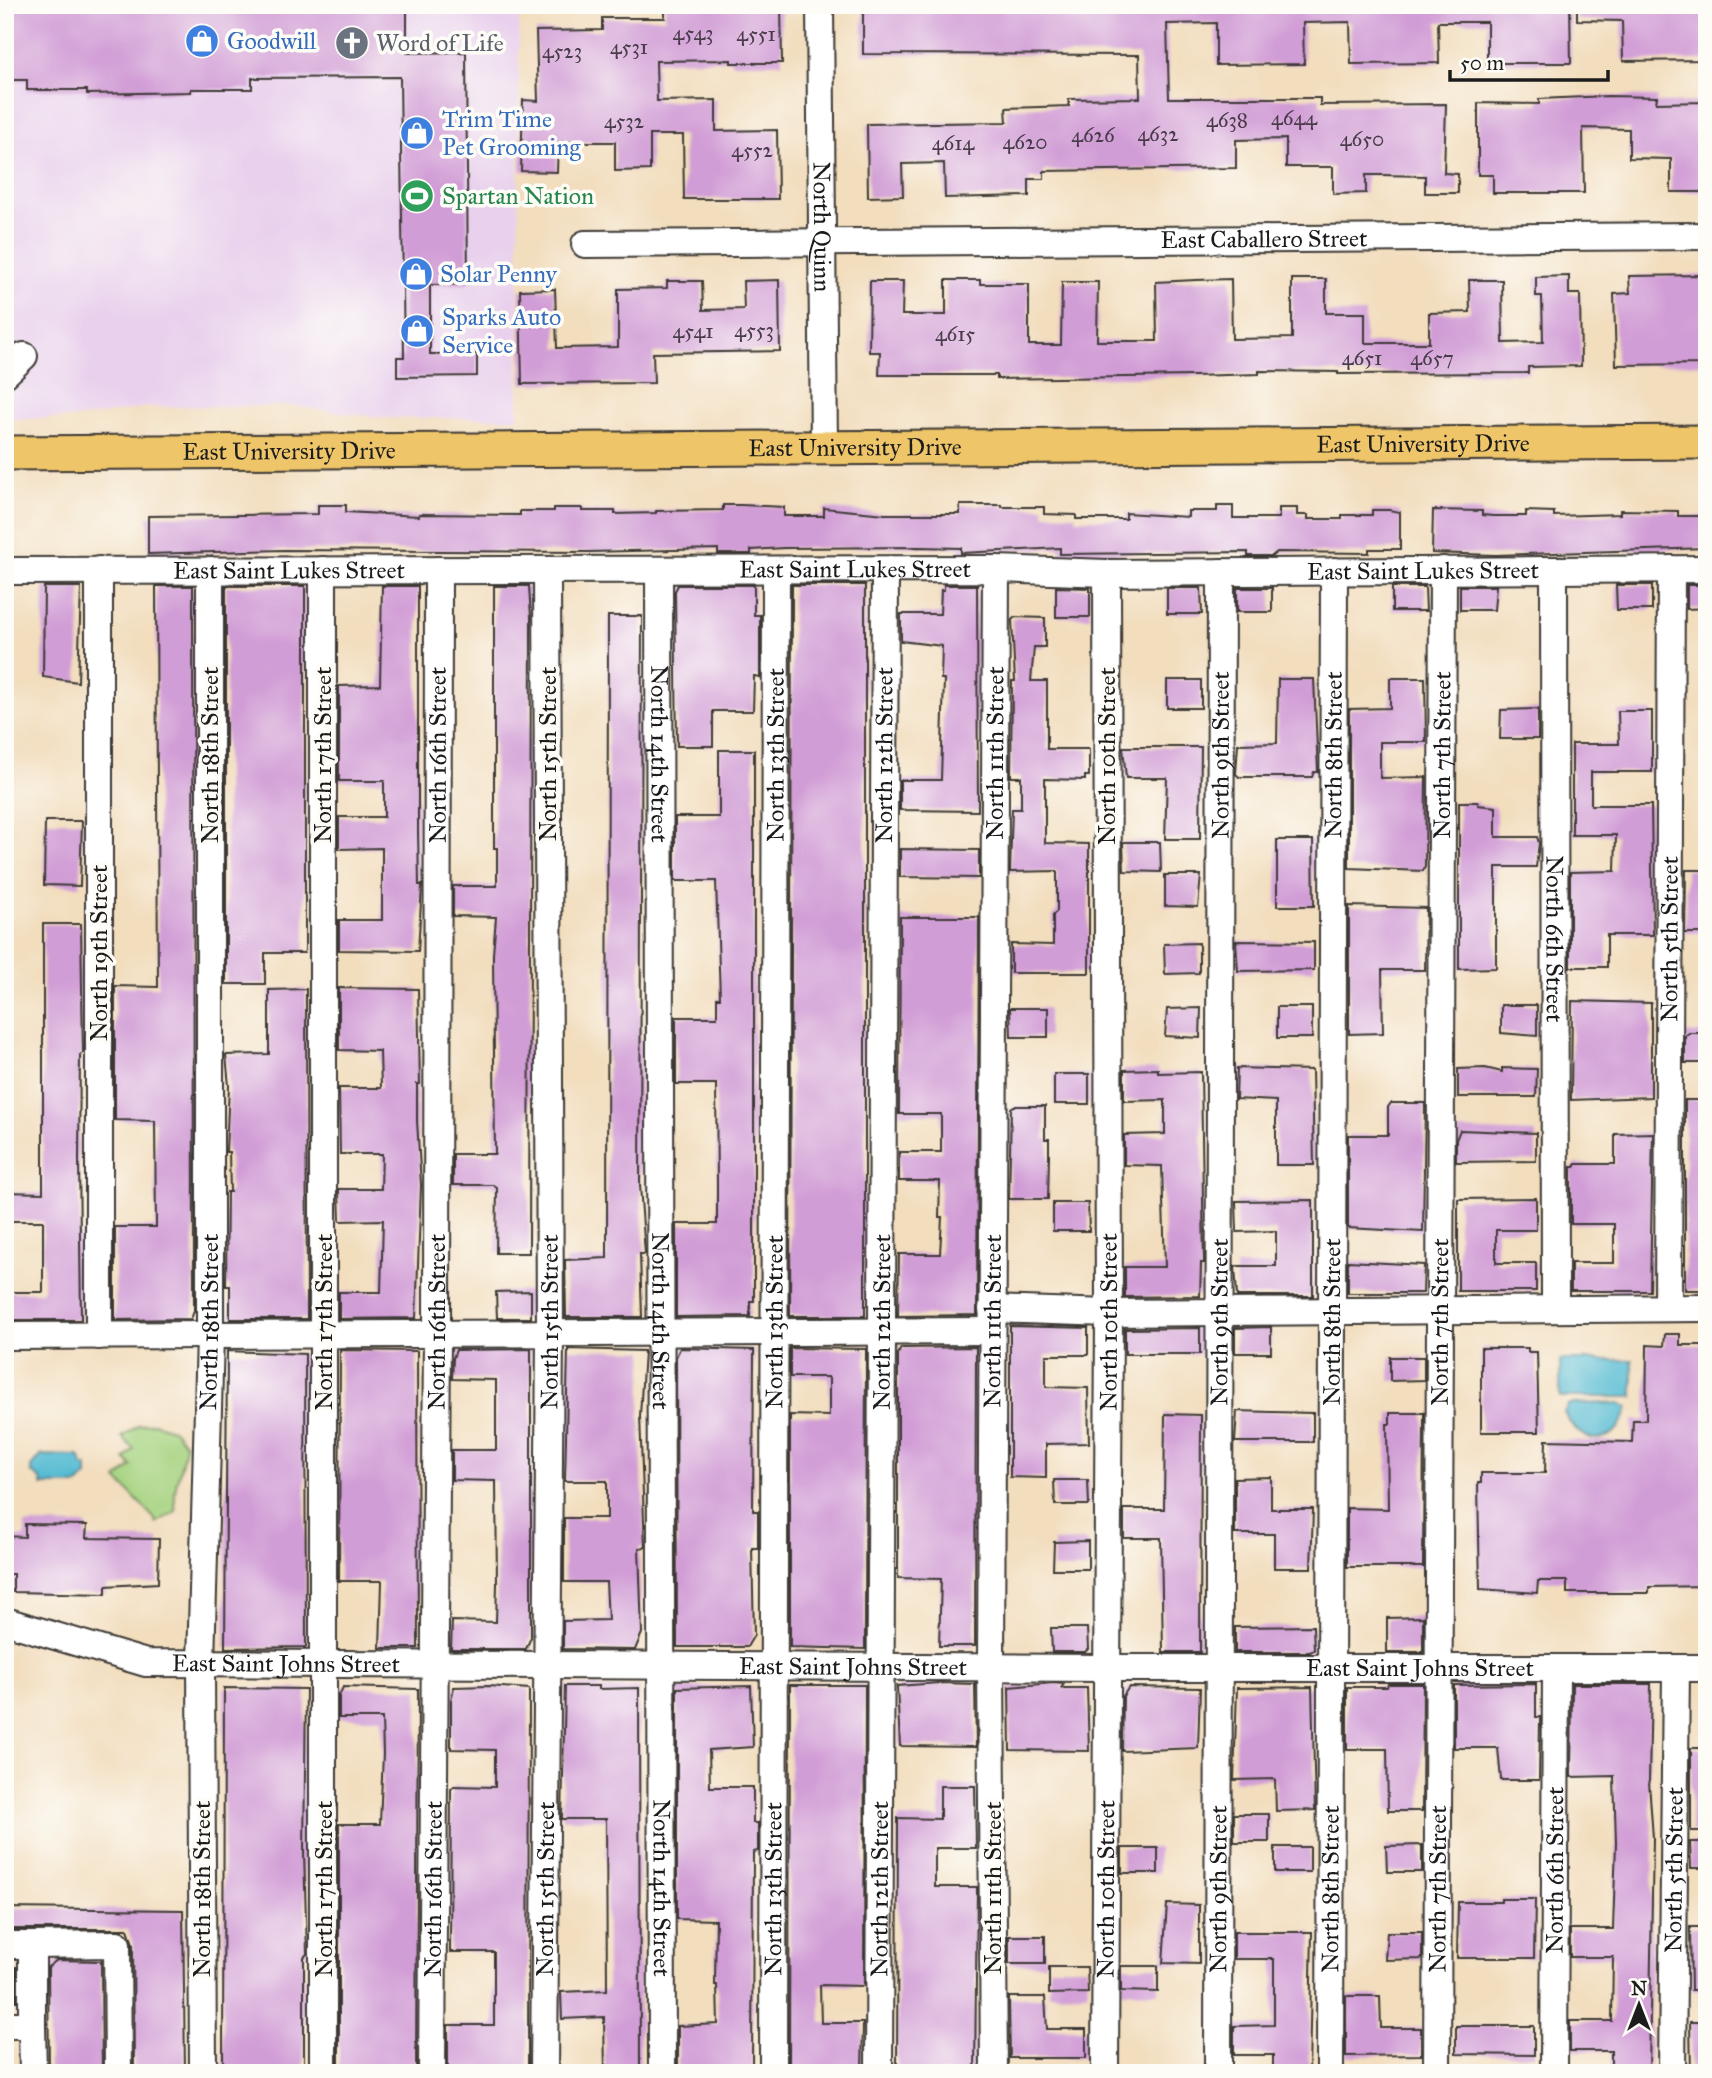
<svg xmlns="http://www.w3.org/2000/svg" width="1712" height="2078" viewBox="0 0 1712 2078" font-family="'IM FELL Great Primer',serif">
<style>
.built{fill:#e9d1ed}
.green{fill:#a6d380;stroke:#61784e;stroke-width:2}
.water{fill:#53bad1;stroke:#386b76;stroke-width:2}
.building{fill:#d19dd6}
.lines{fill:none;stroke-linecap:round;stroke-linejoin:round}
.minor-casing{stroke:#3c3934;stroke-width:30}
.major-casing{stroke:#3c3934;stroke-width:37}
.minor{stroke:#fff;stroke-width:26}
.major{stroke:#eec569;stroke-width:33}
.labels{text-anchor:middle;stroke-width:7;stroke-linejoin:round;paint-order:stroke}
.number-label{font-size:21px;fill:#493c4a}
.shop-label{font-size:24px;fill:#366cbe;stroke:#fdfcf7;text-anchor:start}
.worship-label{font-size:24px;fill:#5b616d;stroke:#fdfcf7;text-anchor:start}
.leisure-label{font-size:24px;fill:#27864d;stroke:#fdfcf7;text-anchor:start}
.street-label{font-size:24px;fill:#1c1c1c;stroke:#fdfcf7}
</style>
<rect width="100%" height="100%" fill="#fdfcf7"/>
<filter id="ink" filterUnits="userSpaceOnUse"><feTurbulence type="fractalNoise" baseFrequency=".0143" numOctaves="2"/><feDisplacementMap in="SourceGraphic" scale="14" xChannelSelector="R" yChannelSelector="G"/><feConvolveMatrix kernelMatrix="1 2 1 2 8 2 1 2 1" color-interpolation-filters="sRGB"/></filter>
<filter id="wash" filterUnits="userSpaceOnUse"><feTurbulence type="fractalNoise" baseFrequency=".00686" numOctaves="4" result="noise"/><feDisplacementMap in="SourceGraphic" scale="28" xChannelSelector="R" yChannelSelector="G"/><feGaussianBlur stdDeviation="1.57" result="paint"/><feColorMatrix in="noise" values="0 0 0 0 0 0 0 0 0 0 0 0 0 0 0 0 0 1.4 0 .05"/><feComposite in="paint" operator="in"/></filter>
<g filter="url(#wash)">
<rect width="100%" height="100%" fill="#f2ddbd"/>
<path class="built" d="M5,5H519L518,418H385L291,406L148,407L81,418L5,419Z"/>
<path class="green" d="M155,1423L174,1430L185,1444C183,1468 171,1486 176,1511L156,1523L154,1518L117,1479L132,1466L125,1459L134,1449L122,1437L139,1425Z"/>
<path class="water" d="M1560,1360H1633V1397H1560Z
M1619,1403L1628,1407C1618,1448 1581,1449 1564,1412L1569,1404Z
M42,1455L79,1456L83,1466H87V1476L78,1485H42L41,1480L31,1472V1467Z"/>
<g id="blocks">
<path class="building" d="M5,5H407V53L466,52L468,284L430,285V354H477V376L397,377V357H404L400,77L252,78V89H191V92L87,94V90H27V80H5Z
M665,5H781L782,63H731V60L656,61L657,101L716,100V131L777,130L778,199H684L683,135H650V170L615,171V142H558L557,172L521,171L523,100L538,101L536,31L602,30V18H665Z
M863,5H1570L1571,63H1487V22H1438L1439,63L1351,64L1350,22L1303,23L1304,64L1216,65V23L1167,24L1169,98H1320V105L1446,104L1444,173L1458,174V193H1425V176L1381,175H1366V193L1333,194V167H1286V139L1236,140V168L1044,171V179H1029V196L945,198L944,163L902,164L903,196L868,197L867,124L1007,122L1006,108L1069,106V99L1140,98L1139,55L863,54Z
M1577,5H1707V60L1623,61L1622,21L1577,20Z
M1608,96L1657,97L1656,103L1707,102V174H1704V192H1671V159L1629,158V129L1583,128L1584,193H1493V175H1478V103L1539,104V99Z
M1705,275L1707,364L1616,365L1614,294L1630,293L1629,276Z
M1569,276V294H1580L1581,366L1528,367V373L1338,374V372L1259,371V374L1193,376L997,379V375H879L880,352H869L870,281H903L902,315H946V280H980V284H1029V345H1061L1062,282H1098L1097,341H1157L1156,282L1196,280L1231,279L1232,339L1292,338V279H1326V313H1365V343H1429V313L1470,312L1469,280H1502L1503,343L1543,342L1542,296H1536V277Z
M779,280L780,351L653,353L654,383L522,384L520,290L555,289L557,348L618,347V289L667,288V281H702L703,310L744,309L743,281Z
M318,505H346V512L419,516V514L520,515V511H554V508H582V511H615V514L656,513V511L723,510V505H741L784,507V516H824V508L885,514H960V505H1002V507H1044V514L1076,515V519H1126V513L1188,517V511H1217V506H1233V518H1279V508H1297V515H1308V519H1342V515H1372V510H1389L1400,512V549H1369V553L1277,552L1272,556H1248V552L1060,554V548L961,553V548L919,547L784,548L751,550V554H718V549L588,552L284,550L148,554V516L318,514Z
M1433,510L1482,511V515L1493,516H1526V511L1554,512V516L1620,514V510L1678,511V516H1707V548L1496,555L1432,553Z
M678,585H754V615H760V677L754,676L753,711H713V746H677L675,591Z
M792,585H865V1316H790Z
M944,585H977L978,811L900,810V780H941L944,679H941L942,646L901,641V614H940L941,590H944Z
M1616,585H1652V610H1617Z
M1687,585H1707V608L1687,609Z
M156,586H193L194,1311L191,1319L115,1320V1227H156L155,1121L115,1120V986L158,987Z
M226,586H305V950L304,953H265V984H226Z
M382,586H418V831L419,885H422L418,951L339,950V920H382V848L339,849V817H384V781H339V686L380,685Z
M494,586H529L531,617L529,1253H496L497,1188L493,1185H453V1154H495L493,955L496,917L453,916V886H497V848H494Z
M1460,586H1496L1494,610H1460Z
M44,587H81L78,682L43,677Z
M1056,587L1090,588V617H1056Z
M1392,587H1425L1426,611H1392Z
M1167,588H1201L1202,614H1167Z
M1237,588H1272V612H1237Z
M608,616H642L640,1185L645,1254H640L642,1317H566L565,1260L607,1258Z
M1015,617L1045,618V647H1034L1031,681H1047V749H1089V776H1085V780L1045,779V843L1089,844V973H1011V944L1053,945V915L1057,911V871L1010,872L1012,809H1021V777H1011L1012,681H1015L1012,620Z
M1390,678H1425L1426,742H1380V778L1426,777L1425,867L1423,871L1349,868V709L1390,708Z
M1278,679H1314L1318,772H1314L1312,777H1239L1236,774L1238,744L1277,743Z
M1167,680H1201V708H1167Z
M1538,709V739H1500L1501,710Z
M1618,711H1652V772H1591V805H1651L1653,935H1607V967H1570V872L1615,871L1616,835H1572V744H1619Z
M1123,747H1201L1200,839H1165L1167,778H1126Z
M719,750H754V1301H750V1316L676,1317V1224H717V1183L716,1084H676V1017H717V998H720L716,881H675V817H719Z
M1459,802H1478V805L1496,807V837H1537L1539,843L1536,867H1496V968L1459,969Z
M45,821H82L80,886L44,885Z
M1277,840H1313L1314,906H1277Z
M1123,842H1160L1161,872L1124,871Z
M900,849L979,850V878L900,877Z
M1686,870H1707V933H1685Z
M1165,875H1201L1198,907L1165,906Z
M1349,906L1426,908L1425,970H1382L1383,1033L1349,1034Z
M900,917H979L977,1315L898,1316L899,1254H940L942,1217H939L940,1181H899V1152H941V1114H899Z
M43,924H81L83,1053L80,1055L79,1159L81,1320H5V1292H43V1221H5V1192L43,1193Z
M1236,941L1314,942V970L1238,971Z
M1199,943V973L1165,974L1164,944Z
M339,988L418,989L420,1084H417V1121L421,1185L416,1318L339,1319V1292H381L383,1220L340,1221L339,1189H381L382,1154H340L339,1088H381L380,1051L339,1050Z
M306,989L307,1319H230V1286H226L227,1192H230L229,1152H226L229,1086L226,1055L269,1054V990Z
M1572,1001L1651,1003V1097L1571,1100Z
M1501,1005H1537V1036L1501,1033Z
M1277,1007H1312V1038H1277Z
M1010,1008H1048V1037H1011Z
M1201,1008L1200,1038L1165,1036L1167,1009Z
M1689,1033H1707V1063H1685V1036Z
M1237,1068L1312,1070L1314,1165H1276V1101L1236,1099Z
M1485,1068L1502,1072V1068L1537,1069L1536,1097H1458V1069Z
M1158,1069V1073L1201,1072L1204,1263H1201L1200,1296L1125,1297V1267H1165L1162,1166L1124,1165V1135L1165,1134V1100L1124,1101V1070Z
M1054,1074H1089V1104H1054Z
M1685,1100H1707V1290H1685Z
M1391,1103H1425L1423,1232L1348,1228V1135H1388V1107Z
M1014,1106H1045V1139H1049V1156L1048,1199H1009L1011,1108Z
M1460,1130L1536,1133V1161L1456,1162V1140Z
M1653,1133L1650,1291H1571V1263H1614V1224H1571V1167H1575V1164H1615V1134Z
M1536,1198V1230H1496V1263H1536V1291H1458V1199Z
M1313,1200V1296H1237L1235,1266H1276V1231L1237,1232L1236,1201Z
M1053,1203H1088L1089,1231H1053Z
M1348,1261L1424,1265L1423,1293H1348Z
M531,1291V1318H497L496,1292Z
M1010,1326L1088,1328V1355H1046V1387L1088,1388L1089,1443L1046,1444V1478L1010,1477Z
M1271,1327V1353H1235V1328Z
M1200,1328V1354H1125V1329Z
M1665,1334H1680V1345H1707V1586L1649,1587V1593H1567V1581H1538L1537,1593L1480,1589L1478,1483H1481V1473H1545L1546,1440L1632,1442L1633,1420H1646L1647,1345L1664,1346Z
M976,1347L975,1646H939L941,1579L898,1578V1354L901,1348Z
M680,1348L754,1350L753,1511H758V1548H752L754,1635L747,1647H677L676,1357Z
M790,1348L866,1349L865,1649L790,1647V1415L829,1416V1379L828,1377H790Z
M1481,1348H1528V1352H1537L1539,1432H1481Z
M531,1349V1637L526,1649H451L452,1621L496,1622L497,1584L496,1481L452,1480V1450H496V1380L452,1379L453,1358L456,1350Z
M568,1349L644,1351L640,1416L645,1547L639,1548L642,1633L635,1650L563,1649V1621L608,1620L606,1582H564V1518H607V1481H565Z
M340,1350L417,1351L418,1648H380L382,1581H339Z
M227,1351L305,1354L306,1647L225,1648Z
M1390,1357H1424V1380L1390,1381Z
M1237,1411L1313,1413V1442H1235Z
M1390,1413H1424L1423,1567H1347V1508L1388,1509L1387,1424H1390Z
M1165,1414L1201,1415L1200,1652H1163L1161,1538H1124V1509H1164Z
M1271,1477V1509H1313L1311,1568H1274V1534H1235V1478Z
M1054,1480H1088L1089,1505H1055Z
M25,1524L87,1525L86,1538L159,1539L158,1583L106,1586V1594L13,1592V1574H5V1536L25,1537Z
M1088,1541V1569H1053L1054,1542Z
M1423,1617V1652H1387V1618Z
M1313,1626L1314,1650L1310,1652H1235V1627Z
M1051,1628H1087L1088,1649L1085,1652H1052Z
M939,1683L975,1684L976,1747L900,1746L897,1686Z
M1053,1683L1064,1684L1061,1688H1087L1089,1751L1010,1750L1009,1687Z
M1388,1684H1423L1422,1811H1388L1387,1749H1347V1687H1387Z
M1536,1684V1717H1540L1539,1780H1501L1498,1748H1454V1685Z
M1572,1684H1651L1649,1782L1653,1838L1649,2073H1611V2051H1570V2021H1612L1613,1957H1570V1929H1613L1616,1843L1614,1776L1571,1777Z
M790,1685H865L864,1986L820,1985L821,2023H863L862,2073H789Z
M489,1686L529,1689L528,2073H448V2025H494V1952H450L451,1789L454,1786L495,1787V1750L451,1749V1700L454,1687Z
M565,1686H599V1689L639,1688L640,2073H605L604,2017L562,2019L561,1992L607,1990L606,1819H562Z
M751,1686L753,1747L709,1750L710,1787H753V1823H758V1851L753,1852L752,2073H678V2026L718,2024L717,1985H715L716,1920L677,1919V1688Z
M343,1687L418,1689L416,2073H339V1824H380L383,1754L382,1718H339V1696Z
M1129,1687L1200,1688L1198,1748L1122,1751L1123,1696Z
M1312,1687L1315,1810L1276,1811L1275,1779L1234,1780L1237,1688Z
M224,1688L306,1689L304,1852L307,1954L304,1957V2073H223Z
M1691,1748H1707V1831H1691Z
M940,1786H975L976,1848H935V1887H977L975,2073H897L898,1818L940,1819Z
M1234,1814H1269V1842H1234Z
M1690,1842H1707V1868H1691Z
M1422,1845V1872H1387L1386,1846Z
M1275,1847H1310V1872H1275Z
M1122,1848H1158V1873H1122Z
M1501,1899H1535L1534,1958H1457L1458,1902H1501Z
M1167,1904L1199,1905V1964L1163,1963Z
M5,1908L183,1910L185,2073H134L133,1944L128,1929H5Z
M1690,1927H1707V1990H1691Z
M1234,1932H1312L1309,2073H1273V2055H1234V2026L1274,2025V1959H1234Z
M1387,1932H1422V1959L1385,1960Z
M1009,1936H1045V1964H1009Z
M57,1960L101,1961L102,2073H49L48,1967Z
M1121,1966H1158V1992L1121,1991Z
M5,1967H16V2001H5Z
M1049,1967H1087L1088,1993L1049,1994Z
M1346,1996H1380L1381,2028H1421V2055L1346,2056Z
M1009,1997H1045L1047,2029H1086V2058H1010Z
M1690,2022H1707V2073H1691Z
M1456,2026H1534V2055L1456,2054Z"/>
</g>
</g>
<g filter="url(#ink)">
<use href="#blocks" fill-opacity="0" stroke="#3c3934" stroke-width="2"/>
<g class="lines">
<g class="minor-casing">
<g id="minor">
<path id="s1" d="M820,5L824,448"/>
<path id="s2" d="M585,244L1707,236"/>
<path d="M5,374L24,356"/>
<path d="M99,570V1336"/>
<path d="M323,570V2073"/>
<path id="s3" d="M659,570L662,2073"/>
<path id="s4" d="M1554,570L1555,1309"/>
<path id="s5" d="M5,571L996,569L1107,573L1707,569"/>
<path id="s6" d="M1668,1308L1671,569"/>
<path d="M992,1309L1109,1313L1707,1308"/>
<path d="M5,1336L992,1331"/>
<path id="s7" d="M5,1621L146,1663L1107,1668H1707"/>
<path d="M5,1945H32V2025H5"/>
<path d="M32,1945L117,1944L118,2073"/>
<path d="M32,2025L33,2073"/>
<path id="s8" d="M203,2073L201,1663L210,1336V570"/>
<path id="s9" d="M432,2073L437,1334L438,570"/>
<path id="s10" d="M544,2073L550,1334L547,570"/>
<path id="s11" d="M773,2073L776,570"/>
<path id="s12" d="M879,2073L885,570"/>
<path id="s13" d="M994,2073L991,1666L996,569"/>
<path id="s14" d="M1105,2073L1109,1313L1107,573"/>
<path id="s15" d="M1218,2073L1221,572"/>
<path id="s16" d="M1330,2073L1334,571"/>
<path id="s17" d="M1437,2073L1443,570"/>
<path id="s18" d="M1554,2073L1556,1668"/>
<path id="s19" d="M1672,2073L1676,1668"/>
</g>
</g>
<g class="major-casing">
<g id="major">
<path id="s20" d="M5,453L1707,442"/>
</g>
</g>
<use href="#minor" class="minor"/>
<use href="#major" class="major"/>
</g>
</g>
<defs>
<g id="shop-disc" transform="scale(1.75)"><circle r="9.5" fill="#3f7fe0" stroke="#fdfcf7"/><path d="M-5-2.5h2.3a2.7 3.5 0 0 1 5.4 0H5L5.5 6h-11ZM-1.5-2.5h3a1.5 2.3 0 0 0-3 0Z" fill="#fff"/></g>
<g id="church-disc" transform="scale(1.75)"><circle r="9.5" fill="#6b7280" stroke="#fdfcf7"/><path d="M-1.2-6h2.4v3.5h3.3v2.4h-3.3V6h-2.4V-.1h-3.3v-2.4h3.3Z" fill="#fff"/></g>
<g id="stadium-disc" transform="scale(1.75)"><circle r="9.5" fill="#2e9e5b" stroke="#fdfcf7"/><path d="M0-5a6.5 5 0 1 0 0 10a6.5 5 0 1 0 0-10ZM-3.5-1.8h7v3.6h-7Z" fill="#fff"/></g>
</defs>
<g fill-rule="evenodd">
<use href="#shop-disc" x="202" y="41"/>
<use href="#church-disc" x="352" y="43"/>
<use href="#shop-disc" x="417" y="133"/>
<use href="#stadium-disc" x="417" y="196"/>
<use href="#shop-disc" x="416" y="274"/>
<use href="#shop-disc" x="417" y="331"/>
</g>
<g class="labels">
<g class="number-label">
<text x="693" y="40">4543</text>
<text x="756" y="41">4551</text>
<text x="629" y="54">4531</text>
<text x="562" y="58">4523</text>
<text x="1294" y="125">4644</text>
<text x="1227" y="127">4638</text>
<text x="624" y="128">4532</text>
<text x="1158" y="141">4632</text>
<text x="1093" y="142">4626</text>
<text x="1362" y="146">4650</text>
<text x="1025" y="149">4620</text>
<text x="953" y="150">4614</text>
<text x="752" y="157">4552</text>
<text x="754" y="337">4553</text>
<text x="693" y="338">4541</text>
<text x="955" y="341">4615</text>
<text x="1362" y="365">4651</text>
<text x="1432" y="365">4657</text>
</g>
<g class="shop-label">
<text x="227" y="49">Goodwill</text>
<text x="442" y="127">Trim Time<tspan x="442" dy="28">Pet Grooming</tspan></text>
<text x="440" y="282">Solar Penny</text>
<text x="442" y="325">Sparks Auto<tspan x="442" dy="28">Service</tspan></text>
</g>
<g class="worship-label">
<text x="376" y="51">Word of Life</text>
</g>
<g class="leisure-label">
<text x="442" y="204">Spartan Nation</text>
</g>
<g class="street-label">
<text dy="8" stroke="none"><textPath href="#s1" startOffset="222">North Quinn</textPath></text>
<text dy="8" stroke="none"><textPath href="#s2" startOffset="679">East Caballero Street</textPath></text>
<text dy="8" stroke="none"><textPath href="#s20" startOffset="1418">East University Drive</textPath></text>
<text dy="8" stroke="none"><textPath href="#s20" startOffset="850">East University Drive</textPath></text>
<text dy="8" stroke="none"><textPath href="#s20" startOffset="284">East University Drive</textPath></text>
<text dy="8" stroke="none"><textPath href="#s5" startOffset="850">East Saint Lukes Street</textPath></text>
<text dy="8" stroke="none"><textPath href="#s5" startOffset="284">East Saint Lukes Street</textPath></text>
<text dy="8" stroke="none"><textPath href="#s5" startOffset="1418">East Saint Lukes Street</textPath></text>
<text transform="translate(548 754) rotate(-90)" y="8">North 15th Street</text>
<text dy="8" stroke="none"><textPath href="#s3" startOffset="184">North 14th Street</textPath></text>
<text dy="8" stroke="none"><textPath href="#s11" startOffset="1318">North 13th Street</textPath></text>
<text dy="8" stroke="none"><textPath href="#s12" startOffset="1318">North 12th Street</textPath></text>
<text dy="8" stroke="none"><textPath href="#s13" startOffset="1320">North 11th Street</textPath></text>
<text transform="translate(210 755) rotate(-90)" y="8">North 18th Street</text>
<text transform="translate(323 755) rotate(-90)" y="8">North 17th Street</text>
<text dy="8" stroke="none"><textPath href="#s9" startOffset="1318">North 16th Street</textPath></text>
<text dy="8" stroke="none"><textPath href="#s15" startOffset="1318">North 9th Street</textPath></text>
<text dy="8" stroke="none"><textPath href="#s16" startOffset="1318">North 8th Street</textPath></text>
<text dy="8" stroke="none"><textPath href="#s17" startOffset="1318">North 7th Street</textPath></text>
<text transform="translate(1107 756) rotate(-90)" y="8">North 10th Street</text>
<text dy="8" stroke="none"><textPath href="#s4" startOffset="369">North 6th Street</textPath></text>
<text dy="8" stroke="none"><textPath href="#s6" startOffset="369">North 5th Street</textPath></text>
<text transform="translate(99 953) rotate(-90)" y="8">North 19th Street</text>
<text dy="8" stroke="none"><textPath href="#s10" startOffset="751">North 15th Street</textPath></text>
<text dy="8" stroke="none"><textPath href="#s3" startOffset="751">North 14th Street</textPath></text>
<text dy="8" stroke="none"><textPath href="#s11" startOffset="751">North 13th Street</textPath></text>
<text dy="8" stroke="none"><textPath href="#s12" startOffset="751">North 12th Street</textPath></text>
<text dy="8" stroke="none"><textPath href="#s13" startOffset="752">North 11th Street</textPath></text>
<text dy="8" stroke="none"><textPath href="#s8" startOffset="751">North 18th Street</textPath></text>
<text transform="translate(324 1322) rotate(-90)" y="8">North 17th Street</text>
<text dy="8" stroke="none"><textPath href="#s9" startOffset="751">North 16th Street</textPath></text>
<text dy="8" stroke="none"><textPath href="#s15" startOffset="751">North 9th Street</textPath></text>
<text dy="8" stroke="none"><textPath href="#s16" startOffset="751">North 8th Street</textPath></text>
<text dy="8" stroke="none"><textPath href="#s17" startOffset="751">North 7th Street</textPath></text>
<text dy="8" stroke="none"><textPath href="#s14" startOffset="751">North 10th Street</textPath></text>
<text dy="8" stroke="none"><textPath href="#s7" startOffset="287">East Saint Johns Street</textPath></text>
<text dy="8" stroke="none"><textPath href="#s7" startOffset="854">East Saint Johns Street</textPath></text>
<text dy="8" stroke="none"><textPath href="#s7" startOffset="1421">East Saint Johns Street</textPath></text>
<text dy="8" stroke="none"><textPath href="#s18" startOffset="203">North 6th Street</textPath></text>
<text dy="8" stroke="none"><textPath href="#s19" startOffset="203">North 5th Street</textPath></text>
<text dy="8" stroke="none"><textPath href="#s10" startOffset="184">North 15th Street</textPath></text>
<text dy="8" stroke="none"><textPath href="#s3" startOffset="1318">North 14th Street</textPath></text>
<text dy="8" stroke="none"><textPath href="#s11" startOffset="184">North 13th Street</textPath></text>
<text dy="8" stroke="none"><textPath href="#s12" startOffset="184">North 12th Street</textPath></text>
<text transform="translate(993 1888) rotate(-90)" y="8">North 11th Street</text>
<text transform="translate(202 1889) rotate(-90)" y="8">North 18th Street</text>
<text transform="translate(324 1889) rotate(-90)" y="8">North 17th Street</text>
<text dy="8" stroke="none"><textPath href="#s9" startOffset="184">North 16th Street</textPath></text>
<text dy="8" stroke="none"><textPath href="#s15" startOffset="184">North 9th Street</textPath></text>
<text dy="8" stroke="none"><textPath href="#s16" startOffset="184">North 8th Street</textPath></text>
<text dy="8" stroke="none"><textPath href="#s17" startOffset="184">North 7th Street</textPath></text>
<text dy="8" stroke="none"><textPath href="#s14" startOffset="184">North 10th Street</textPath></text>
</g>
</g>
<rect width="1712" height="2078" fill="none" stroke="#fdfcf7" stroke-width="28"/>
<g transform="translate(1639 2005)" stroke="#fdfcf7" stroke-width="5" paint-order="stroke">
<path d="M0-5L12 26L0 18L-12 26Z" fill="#1c1c1c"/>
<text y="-10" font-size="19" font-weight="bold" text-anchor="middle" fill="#1c1c1c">N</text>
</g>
<path d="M1450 70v10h158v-10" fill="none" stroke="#1c1c1c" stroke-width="3.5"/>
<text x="1460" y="70" font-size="21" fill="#1c1c1c" stroke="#fdfcf7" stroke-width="5" paint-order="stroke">50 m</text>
</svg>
